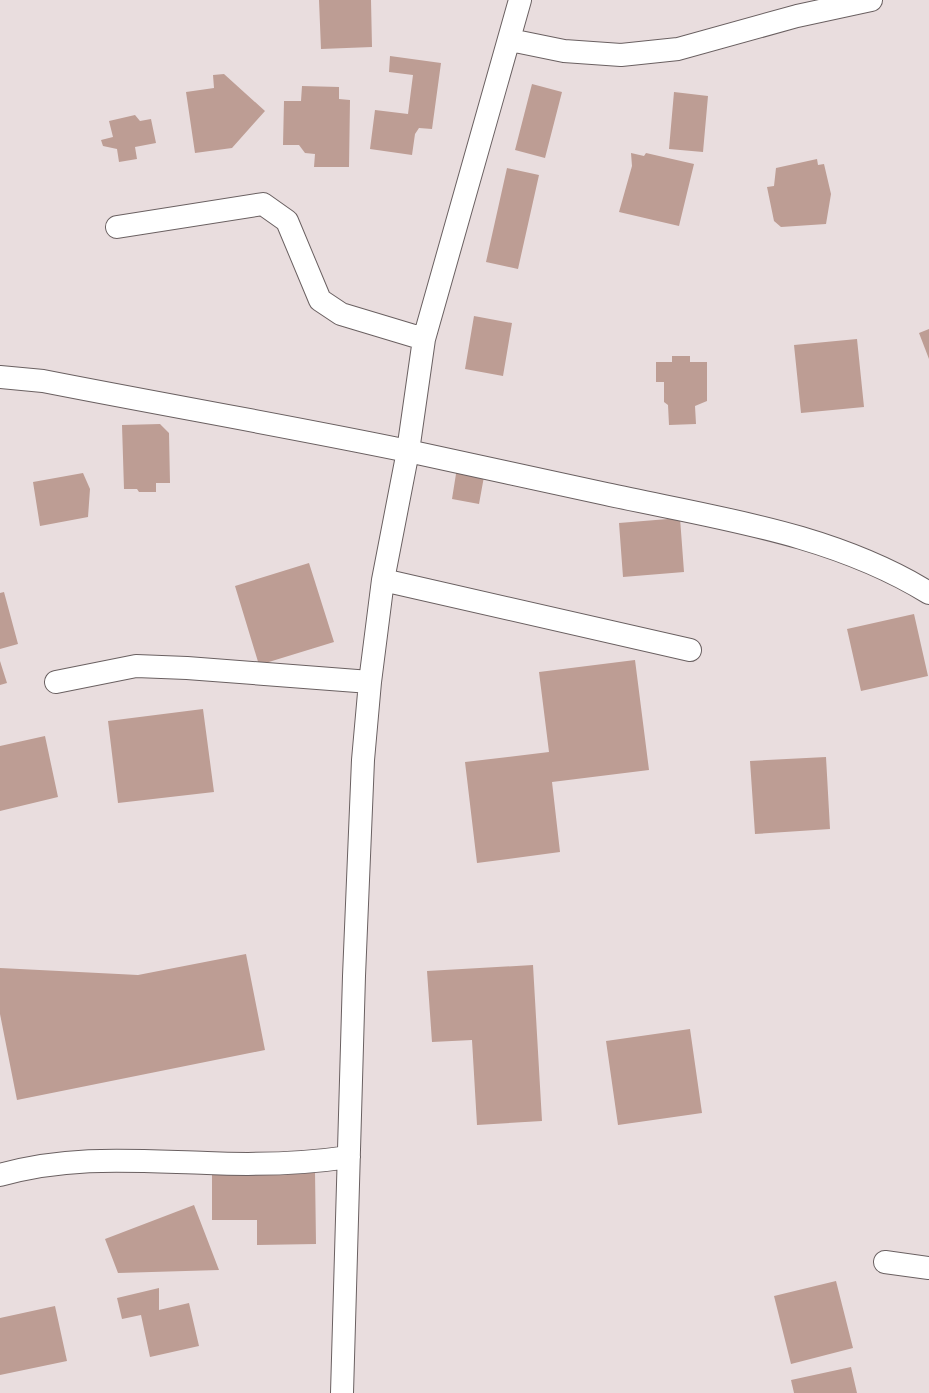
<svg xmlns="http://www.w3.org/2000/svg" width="929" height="1393" viewBox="0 0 929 1393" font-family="Rubik,sans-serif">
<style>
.building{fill:#bd9d94}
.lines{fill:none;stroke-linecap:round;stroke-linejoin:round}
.minor-casing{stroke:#6a6061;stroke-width:24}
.minor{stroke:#fff;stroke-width:22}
</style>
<rect width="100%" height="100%" fill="#e9ddde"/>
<path class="building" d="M319,0H371L372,47L321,49Z
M390,56L441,63L432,129L419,128L415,134L412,155L370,149L375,110L408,114L413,75L389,72Z
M224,74L265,111L232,148L195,153L186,92L214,88L213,75Z
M532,84L562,92L545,158L515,150Z
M302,86L339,87V99L350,100L349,167H314L315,154L305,153L299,145H283L284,101H301Z
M674,92L708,96L703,152L669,149Z
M135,115L140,121L151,119L156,143L135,147L137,159L119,162L117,149L103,146L101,140L113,137L109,121Z
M631,153L644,156L646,153L694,164L679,226L619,212L632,166Z
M817,159L818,165L824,164L831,194L826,224L781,227L774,221L767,187L774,186L776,168Z
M507,168L539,175L518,269L486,262Z
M474,316L512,323L503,376L465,369Z
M929,329V359L919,333Z
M857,339L864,407L801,413L794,345Z
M672,356H690V362H707V401L695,406L696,424L669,425L668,405L664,402V382H656V362H672Z
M160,424L169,433L170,483H156V492H139L137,489H124L122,425Z
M459,455L487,460L479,504L452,499Z
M83,473L90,489L88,517L40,526L33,482Z
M680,518L684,572L623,577L619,523Z
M309,563L334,642L259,665L235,586Z
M4,592L18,644L0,649V593Z
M914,614L928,676L861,691L847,629Z
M635,660L649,770L552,782L560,852L477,863L465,762L549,752L539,672Z
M0,661L7,683L0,685Z
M203,709L214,792L118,803L108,721Z
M45,736L58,797L0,811V746Z
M826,757L830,829L755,834L750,761Z
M246,954L265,1050L17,1100L0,1014V968L138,975Z
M533,965L542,1121L477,1125L472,1040L432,1042L427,971Z
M690,1029L702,1113L618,1125L606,1041Z
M315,1171L316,1244L257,1245V1220H212V1172Z
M194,1205L219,1270L118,1273L105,1239Z
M836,1281L853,1348L791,1364L774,1296Z
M159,1288V1310L189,1303L199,1346L150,1357L141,1315L122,1319L117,1298Z
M55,1306L67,1361L0,1375V1318Z
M851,1367L857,1393H794L791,1380Z"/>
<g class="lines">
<g class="minor-casing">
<path id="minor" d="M510,40L564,51L621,55L678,49L797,16L871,0
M117,227L263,204L287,221L320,300L341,314L424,339
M0,377L43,381C165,405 287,426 408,451C474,465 540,480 606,494C716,518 832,533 929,593
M383,580L690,650
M56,682L136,666L187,668L370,682
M0,1175C71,1155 135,1161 207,1163C254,1165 302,1164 349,1157
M885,1262L929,1268
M342,1393L354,976L363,760L370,682L383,580L408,451L424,339L520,0"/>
</g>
<use href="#minor" class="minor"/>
</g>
</svg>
